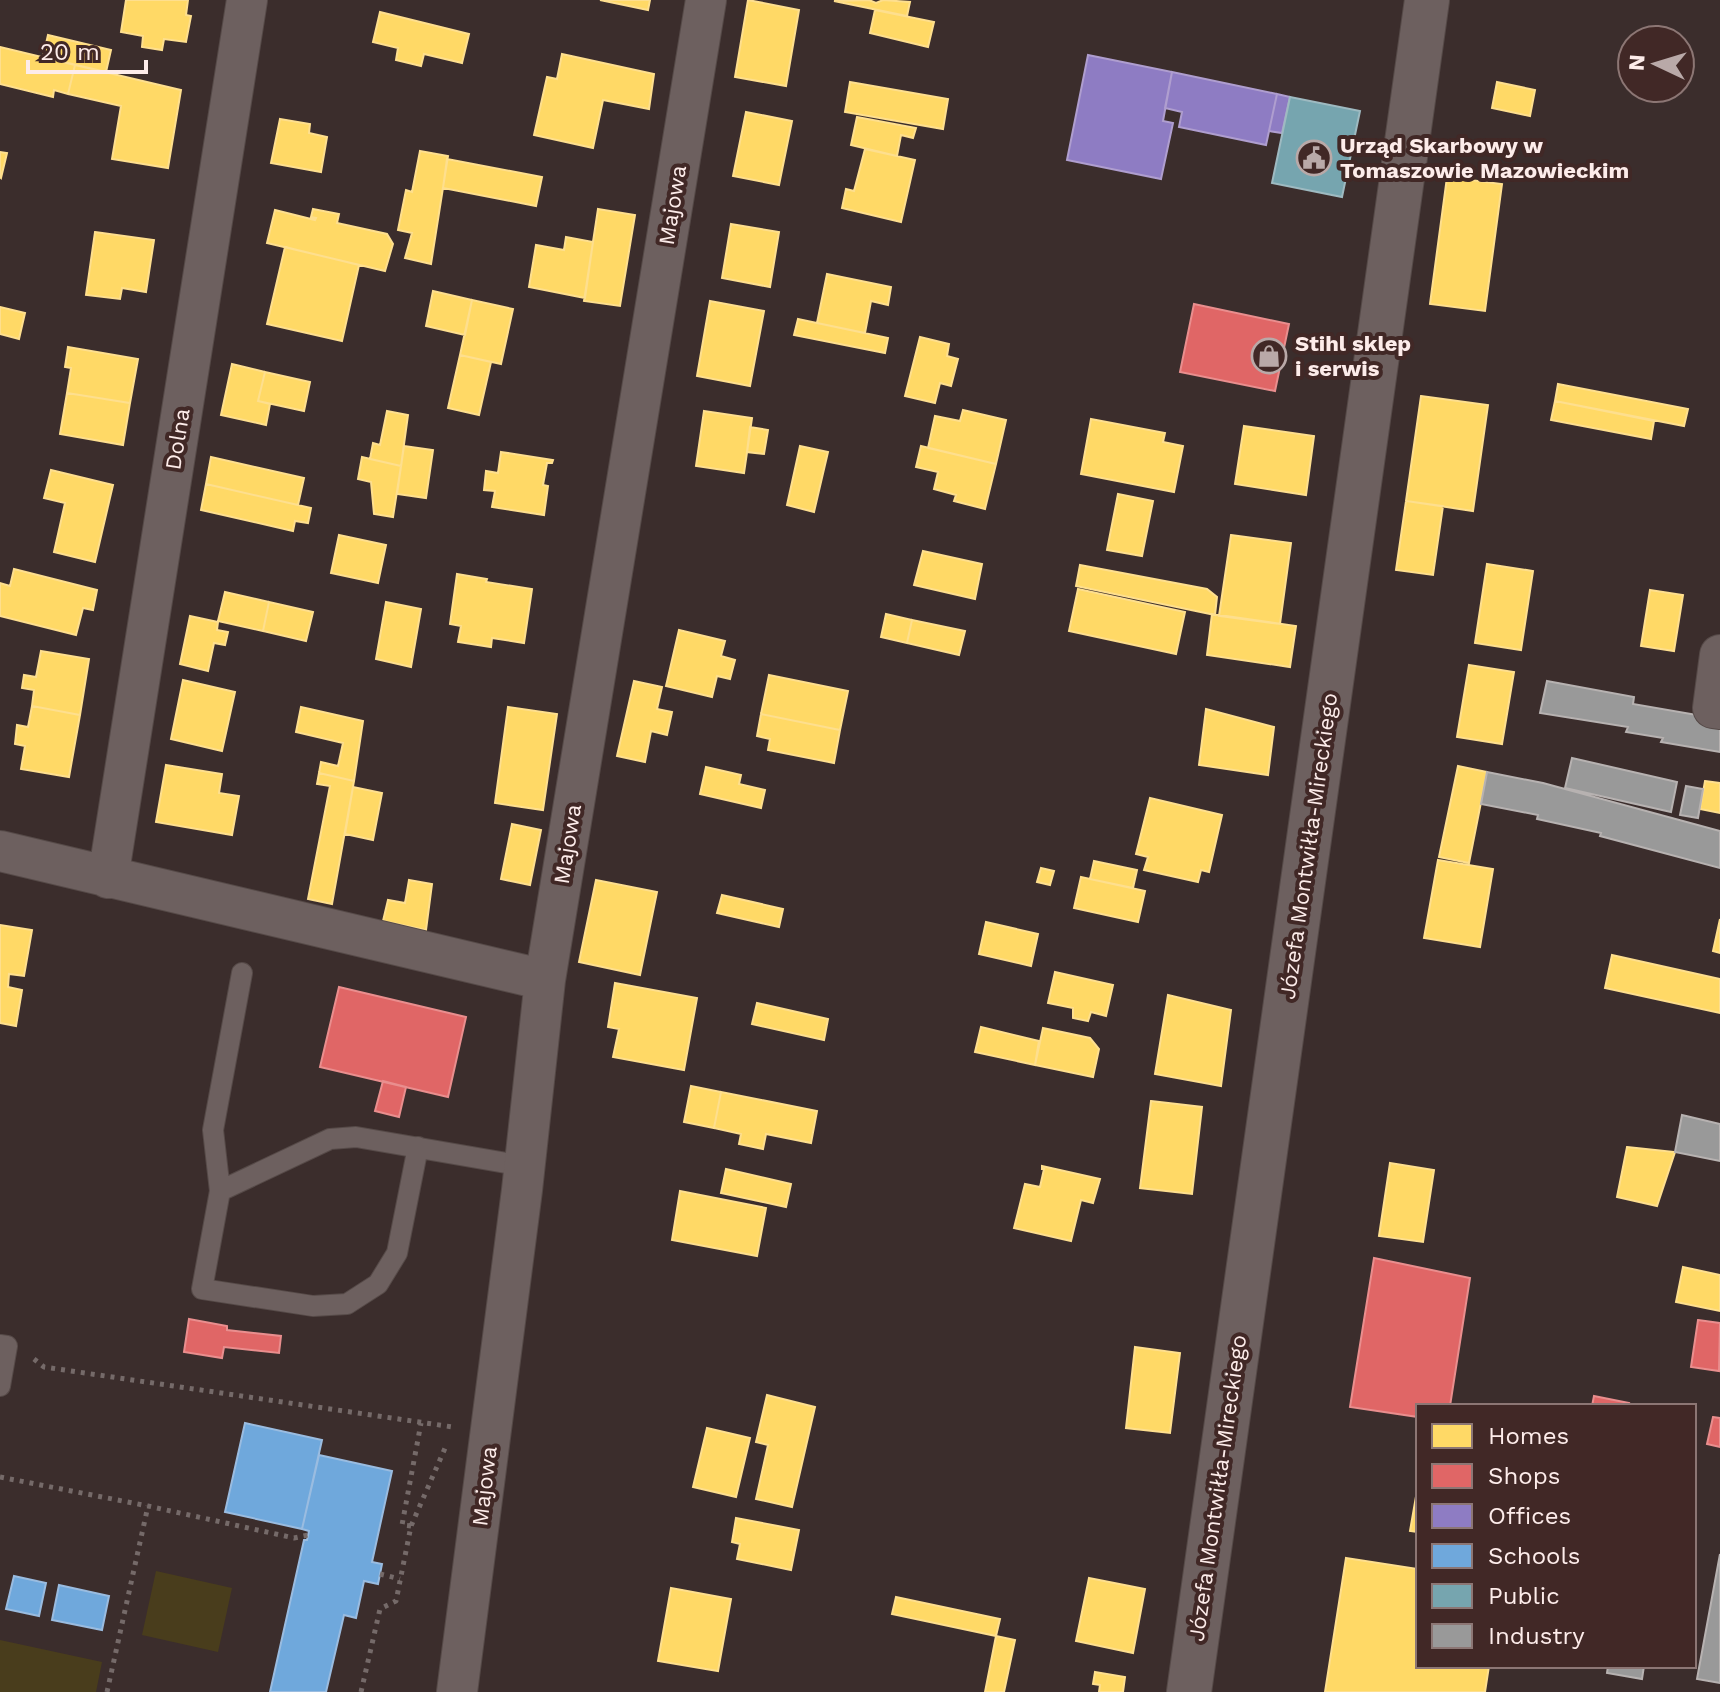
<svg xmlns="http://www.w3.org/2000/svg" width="1720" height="1692" viewBox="0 0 1720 1692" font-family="'Work Sans',sans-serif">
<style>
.green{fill:#493d1c}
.homes{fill:#ffd966;stroke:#fedf8e;stroke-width:2}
.shops{fill:#e06666;stroke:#e98e8e;stroke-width:2}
.offices{fill:#8e7cc3;stroke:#af9ecf;stroke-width:2}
.schools{fill:#6fa8dc;stroke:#9abce0;stroke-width:2}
.public{fill:#76a5af;stroke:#9ebac1;stroke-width:2}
.industry{fill:#999;stroke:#b7b2b1;stroke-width:2}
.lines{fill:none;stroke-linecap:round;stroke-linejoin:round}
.service-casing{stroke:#564a48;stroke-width:22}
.minor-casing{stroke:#564a48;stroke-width:42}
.secondary-casing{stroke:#564a48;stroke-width:46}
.path{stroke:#756a69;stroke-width:5;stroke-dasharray:4 6;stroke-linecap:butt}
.service{stroke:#6d605f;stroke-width:20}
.minor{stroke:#6d605f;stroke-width:40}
.secondary{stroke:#6d605f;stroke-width:44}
.labels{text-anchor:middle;stroke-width:8;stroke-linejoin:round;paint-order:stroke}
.poi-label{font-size:22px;font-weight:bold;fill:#fdecea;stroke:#412826;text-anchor:start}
.street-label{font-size:22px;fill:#fdecea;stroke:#412826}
</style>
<rect width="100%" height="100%" fill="#3b2d2c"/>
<path class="green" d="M156,1571L232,1588L218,1652L142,1635Z
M0,1640L102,1662L96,1692H0Z"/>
<path class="homes" d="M126,0H188L186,15L191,16L186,42L164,39L162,50L142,47L143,36L121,32Z
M600,0H650L648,10Z
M748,0L799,10L786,86L735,77Z
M869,0L876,3L883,0L910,2L907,16L834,1Z
M875,10L934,22L928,47L870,33Z
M380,12L469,34L462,63L424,54L421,66L396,60L398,48L373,42Z
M48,35L111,50L106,72L43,57Z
M0,47L75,65L68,94L54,90L53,97L0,84Z
M562,54L654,74L649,109L603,100L593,148L534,135L547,77L557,79Z
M75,65L181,90L168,168L112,159L121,106L68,94Z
M850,82L948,99L943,129L845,112Z
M1497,82L1535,90L1530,116L1492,108Z
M746,112L792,121L779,185L733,176Z
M857,117L916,128L913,138L901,135L897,156L851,145Z
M280,119L310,124L309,133L327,137L321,172L271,163Z
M865,149L915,160L901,222L842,208L846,189L854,191Z
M420,151L448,156L431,264L405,258L412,233L398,230L406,190L412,192Z
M0,152L7,153L1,178L0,177Z
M447,159L542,177L536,206L443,188Z
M1447,177L1502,184L1485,311L1430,304Z
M313,209L339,214L337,223L387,234L393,244L385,271L267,243L275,210L315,220L316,218L311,217Z
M598,209L635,215L620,306L584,301Z
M731,224L779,232L770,287L722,278Z
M95,232L154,240L146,292L122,288L120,299L86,295Z
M566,237L593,242L585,298L529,287L536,245L564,250Z
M285,247L359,265L342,341L267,324Z
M827,274L891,287L888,305L871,301L865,333L817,323Z
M433,291L472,300L465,335L426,326Z
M472,300L513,309L501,364L460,355Z
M710,301L764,311L750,386L697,376Z
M0,307L25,313L19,339L0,334Z
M798,319L888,338L885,353L794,335Z
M920,337L949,344L947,356L958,359L951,386L940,383L935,403L905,396Z
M68,347L138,359L130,403L67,393L71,368L65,367Z
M460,355L491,362L479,415L448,408Z
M232,364L265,372L258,401L270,404L266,425L221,415Z
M265,372L310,382L304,411L258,401Z
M1558,384L1688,409L1684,426L1555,401Z
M67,393L130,403L123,445L60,434Z
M1421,396L1488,405L1473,511L1406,501Z
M1555,401L1654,421L1651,439L1551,420Z
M963,410L1006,420L996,464L928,448L935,416L960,421Z
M387,411L408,415L401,466L370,459L373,443L380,445Z
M704,411L752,418L744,473L696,466Z
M1091,419L1165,433L1163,442L1183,446L1174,492L1081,474Z
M1244,426L1314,436L1306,495L1235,484Z
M750,427L768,430L764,454L747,452Z
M404,446L433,450L426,498L397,494Z
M800,446L828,452L814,512L787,505Z
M921,446L996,464L985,509L954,501L956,495L934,489L938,472L916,467Z
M501,452L553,460L552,463H547L543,485L548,486L544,515L492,507L495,491L484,490L486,471L498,473Z
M211,457L304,478L298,505L206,484Z
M362,457L401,466L393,517L374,514L371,482L358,479Z
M51,470L113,485L95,562L54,552L65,503L44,498Z
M206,484L311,508L308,523L295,521L293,531L201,510Z
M1118,494L1153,501L1142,556L1107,550Z
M1406,501L1443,506L1433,575L1396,570Z
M339,535L386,545L378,583L331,573Z
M1231,535L1291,543L1280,624L1219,616Z
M923,551L982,564L975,599L914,585Z
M1487,564L1533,571L1521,650L1475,643Z
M1080,565L1207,589L1217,597L1215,615L1076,586Z
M14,569L97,590L93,610L83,608L76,635L0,616V583L10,586Z
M457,574L487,579L486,582L532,589L524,643L492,638L491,647L458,642L461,626L450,624Z
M1078,589L1185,612L1176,654L1069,631Z
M1650,590L1683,595L1674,651L1641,646Z
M225,592L269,602L263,631L218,621Z
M269,602L313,612L306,641L263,631Z
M386,602L421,609L411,667L376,659Z
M886,614L912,620L907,643L881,637Z
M1212,614L1296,626L1290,667L1207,655Z
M190,616L218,622L217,630L228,632L225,645L214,643L208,671L180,664Z
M912,620L965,631L959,655L907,643Z
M679,630L725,641L721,656L735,660L730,679L717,676L712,697L666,686Z
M41,651L89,659L80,715L32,706L34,690L22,688L24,675L36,677Z
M1469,665L1514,672L1502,744L1457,737Z
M769,675L848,691L840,730L761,714Z
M183,680L235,692L222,751L171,739Z
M634,681L662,687L657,709L672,712L667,735L651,731L645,762L617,756Z
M32,706L80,715L69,777L21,769L25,746L15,744L17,725L28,727Z
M301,707L363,721L354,781L319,773L321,762L338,766L343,743L296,732Z
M508,707L557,714L543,810L495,803Z
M1206,709L1274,727L1268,775L1199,765Z
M761,714L840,730L834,763L768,750L770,739L757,736Z
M166,765L222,774L219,793L239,796L232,835L156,822Z
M1458,766L1487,772L1469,863L1439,857Z
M706,767L741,775L739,784L765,790L761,808L700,794Z
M319,773L354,781L332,904L308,899L330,786L317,784Z
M1705,781L1720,783V813L1700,809Z
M353,787L382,793L373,840L345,834Z
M1150,798L1222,815L1209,872L1201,870L1198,882L1144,870L1148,857L1136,854Z
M512,824L541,830L530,885L501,879Z
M1438,860L1493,869L1480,947L1424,938Z
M1094,861L1137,870L1133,888L1090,879Z
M1041,868L1054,871L1050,885L1037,882Z
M1081,877L1145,891L1138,922L1074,908Z
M409,880L432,884L426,930L383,921L388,900L405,903Z
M596,880L657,892L640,975L579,962Z
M722,895L783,909L779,927L717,913Z
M1720,919V953L1713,951Z
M986,922L1038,934L1031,966L979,954Z
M0,925L32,930L24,976L9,974L8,987L22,990L16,1026L0,1023Z
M1612,955L1720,979V1013L1605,988Z
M1055,972L1113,985L1106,1016L1091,1012L1088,1021L1073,1018V1008L1048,1003Z
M615,983L697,998L684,1070L613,1057L619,1029L608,1027Z
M1168,995L1231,1010L1221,1086L1155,1074Z
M757,1003L828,1019L824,1040L752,1024Z
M981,1027L1039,1041L1035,1065L975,1052Z
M1043,1028L1090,1038L1099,1049L1093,1077L1035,1065Z
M691,1086L721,1092L714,1128L684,1122Z
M721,1092L817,1111L811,1143L766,1134L763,1149L739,1144L741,1134L714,1128Z
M1151,1101L1202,1107L1192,1194L1140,1188Z
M1627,1147L1675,1152L1657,1206L1617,1197Z
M1390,1163L1434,1170L1423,1242L1379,1236Z
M1042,1166L1100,1179L1093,1203L1081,1200L1071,1241L1014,1228L1025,1184L1040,1187L1044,1169H1042Z
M726,1169L791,1184L786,1207L721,1193Z
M680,1191L766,1208L757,1256L672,1240Z
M1683,1267L1720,1275V1311L1676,1302Z
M1135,1347L1180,1353L1170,1433L1126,1428Z
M767,1395L815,1407L792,1507L756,1499L768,1445L756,1442Z
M707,1428L750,1438L736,1497L693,1487Z
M1418,1485V1532L1410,1531Z
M736,1518L799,1530L791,1570L737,1559L740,1544L732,1542Z
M1346,1558L1418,1569V1666H1489L1485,1692H1325Z
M1089,1578L1145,1589L1133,1653L1076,1641Z
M671,1588L731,1599L718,1671L658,1661Z
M896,1597L1000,1619L996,1636L892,1614Z
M996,1636L1015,1640L1004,1692H985Z
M1095,1672L1125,1677L1123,1692H1099L1100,1685L1093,1684Z"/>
<path class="shops" d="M1194,304L1289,324L1275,391L1180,372Z
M339,987L466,1017L448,1097L320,1067Z
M383,1081L406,1087L399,1117L375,1111Z
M1374,1258L1470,1278L1450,1406H1418V1417L1350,1407Z
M189,1319L227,1326V1330L281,1336L279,1353L224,1347L222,1358L184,1352Z
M1698,1320L1720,1323L1719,1371L1691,1367Z
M1594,1396L1629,1403L1628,1406H1592Z
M1713,1417L1720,1418V1447L1707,1444Z"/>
<path class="offices" d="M1088,55L1172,72L1163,121L1173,123L1161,179L1067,160Z
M1172,72L1277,94L1266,145L1179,127L1182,112L1165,108Z
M1277,94L1290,97L1282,133L1269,131Z"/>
<path class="schools" d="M245,1423L322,1440L302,1529L225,1512Z
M319,1455L392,1471L372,1562L382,1564L378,1584L364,1581L356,1618L344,1615L326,1692H270L304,1540H307L309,1531L302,1529Z
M14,1576L46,1583L39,1616L6,1609Z
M59,1585L109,1596L102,1630L52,1620Z"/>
<path class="public" d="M1290,97L1360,111L1342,197L1272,183Z"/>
<path class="industry" d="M1547,681L1634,697L1633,704L1720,719V752L1661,742L1663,738L1626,732L1628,727L1540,713Z
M1572,758L1677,782L1671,812L1565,788Z
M1487,772L1543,783L1720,831V868L1600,836L1601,833L1537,819L1538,815L1481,804Z
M1686,786L1703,789L1698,818L1680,815Z
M1682,1115L1720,1124V1161L1675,1152Z
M1720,1554V1683L1697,1679Z
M1608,1666H1644L1642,1679L1607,1673Z"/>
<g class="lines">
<g class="service-casing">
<path id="service" d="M418,1147L397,1253L378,1284L347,1304L313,1306L202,1289L220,1191L330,1139L356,1137L524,1166
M220,1191L213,1130L242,973
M0,1345L7,1346L0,1386"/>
</g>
<g class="minor-casing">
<path id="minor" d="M1720,655L1713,708L1720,709
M0,851L545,980
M108,878L247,0
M457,1692L522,1190L545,980L706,0"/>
</g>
<g class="secondary-casing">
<path id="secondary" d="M1189,1692L1427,0"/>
</g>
<path class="path" d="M34,1359L44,1367L453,1427
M0,1477L148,1506L294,1538L308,1535
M411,1526L402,1525L421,1423
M380,1574L400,1579
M107,1692L148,1506
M361,1692L380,1609L396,1601L411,1526L446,1446"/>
<use href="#service" class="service"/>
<use href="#minor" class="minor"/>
<use href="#secondary" class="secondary"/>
</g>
<defs>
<g id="civic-ring" transform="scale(1.8)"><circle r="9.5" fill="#412826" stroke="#b9a9a8" stroke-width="1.5"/><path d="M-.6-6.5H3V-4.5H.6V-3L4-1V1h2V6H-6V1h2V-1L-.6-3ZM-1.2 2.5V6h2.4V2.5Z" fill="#b9a9a8"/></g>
<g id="shop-ring" transform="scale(1.8)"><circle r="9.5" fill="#412826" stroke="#b9a9a8" stroke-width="1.5"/><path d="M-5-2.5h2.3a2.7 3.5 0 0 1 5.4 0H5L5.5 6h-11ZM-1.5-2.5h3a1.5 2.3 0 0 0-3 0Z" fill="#b9a9a8"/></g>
</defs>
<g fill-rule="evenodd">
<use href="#civic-ring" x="1314" y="158"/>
<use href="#shop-ring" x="1269" y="356"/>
</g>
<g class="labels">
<g class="poi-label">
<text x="1340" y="153">Urząd Skarbowy w<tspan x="1340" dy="25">Tomaszowie Mazowieckim</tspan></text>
<text x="1295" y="351">Stihl sklep<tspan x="1295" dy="25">i serwis</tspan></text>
</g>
<g class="street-label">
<text transform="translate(672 205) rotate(-81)" y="8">Majowa</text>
<text transform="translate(177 439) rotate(-81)" y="8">Dolna</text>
<text transform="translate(567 844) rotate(-81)" y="8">Majowa</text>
<text transform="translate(1308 846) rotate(-82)" y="8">Józefa Montwiłła-Mireckiego</text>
<text transform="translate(484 1486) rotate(-83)" y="8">Majowa</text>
<text transform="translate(1217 1488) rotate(-82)" y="8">Józefa Montwiłła-Mireckiego</text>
</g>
</g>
<rect x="1416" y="1404" width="280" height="264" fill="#412826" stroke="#8c7674" stroke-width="2"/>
<rect x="1432" y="1424" width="40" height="24" fill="#ffd966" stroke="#8c7674" stroke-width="2"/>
<text x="1488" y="1444" font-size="24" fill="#fdecea">Homes</text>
<rect x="1432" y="1464" width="40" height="24" fill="#e06666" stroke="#8c7674" stroke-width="2"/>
<text x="1488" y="1484" font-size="24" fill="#fdecea">Shops</text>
<rect x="1432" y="1504" width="40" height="24" fill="#8e7cc3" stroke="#8c7674" stroke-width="2"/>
<text x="1488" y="1524" font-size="24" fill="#fdecea">Offices</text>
<rect x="1432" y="1544" width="40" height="24" fill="#6fa8dc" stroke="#8c7674" stroke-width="2"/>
<text x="1488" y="1564" font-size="24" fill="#fdecea">Schools</text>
<rect x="1432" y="1584" width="40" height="24" fill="#76a5af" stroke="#8c7674" stroke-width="2"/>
<text x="1488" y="1604" font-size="24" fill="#fdecea">Public</text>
<rect x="1432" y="1624" width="40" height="24" fill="#999999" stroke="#8c7674" stroke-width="2"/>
<text x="1488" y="1644" font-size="24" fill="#fdecea">Industry</text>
<g transform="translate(1656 64) rotate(274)"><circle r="38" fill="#412826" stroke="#8c7674" stroke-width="2"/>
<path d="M0-6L14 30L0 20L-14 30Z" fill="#b9a9a8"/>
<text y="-12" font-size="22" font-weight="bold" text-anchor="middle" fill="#fdecea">N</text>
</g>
<path d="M28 60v12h118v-12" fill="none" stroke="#fdecea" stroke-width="4"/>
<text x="40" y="60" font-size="24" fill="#fdecea" stroke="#412826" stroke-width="6" paint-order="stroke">20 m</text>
</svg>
